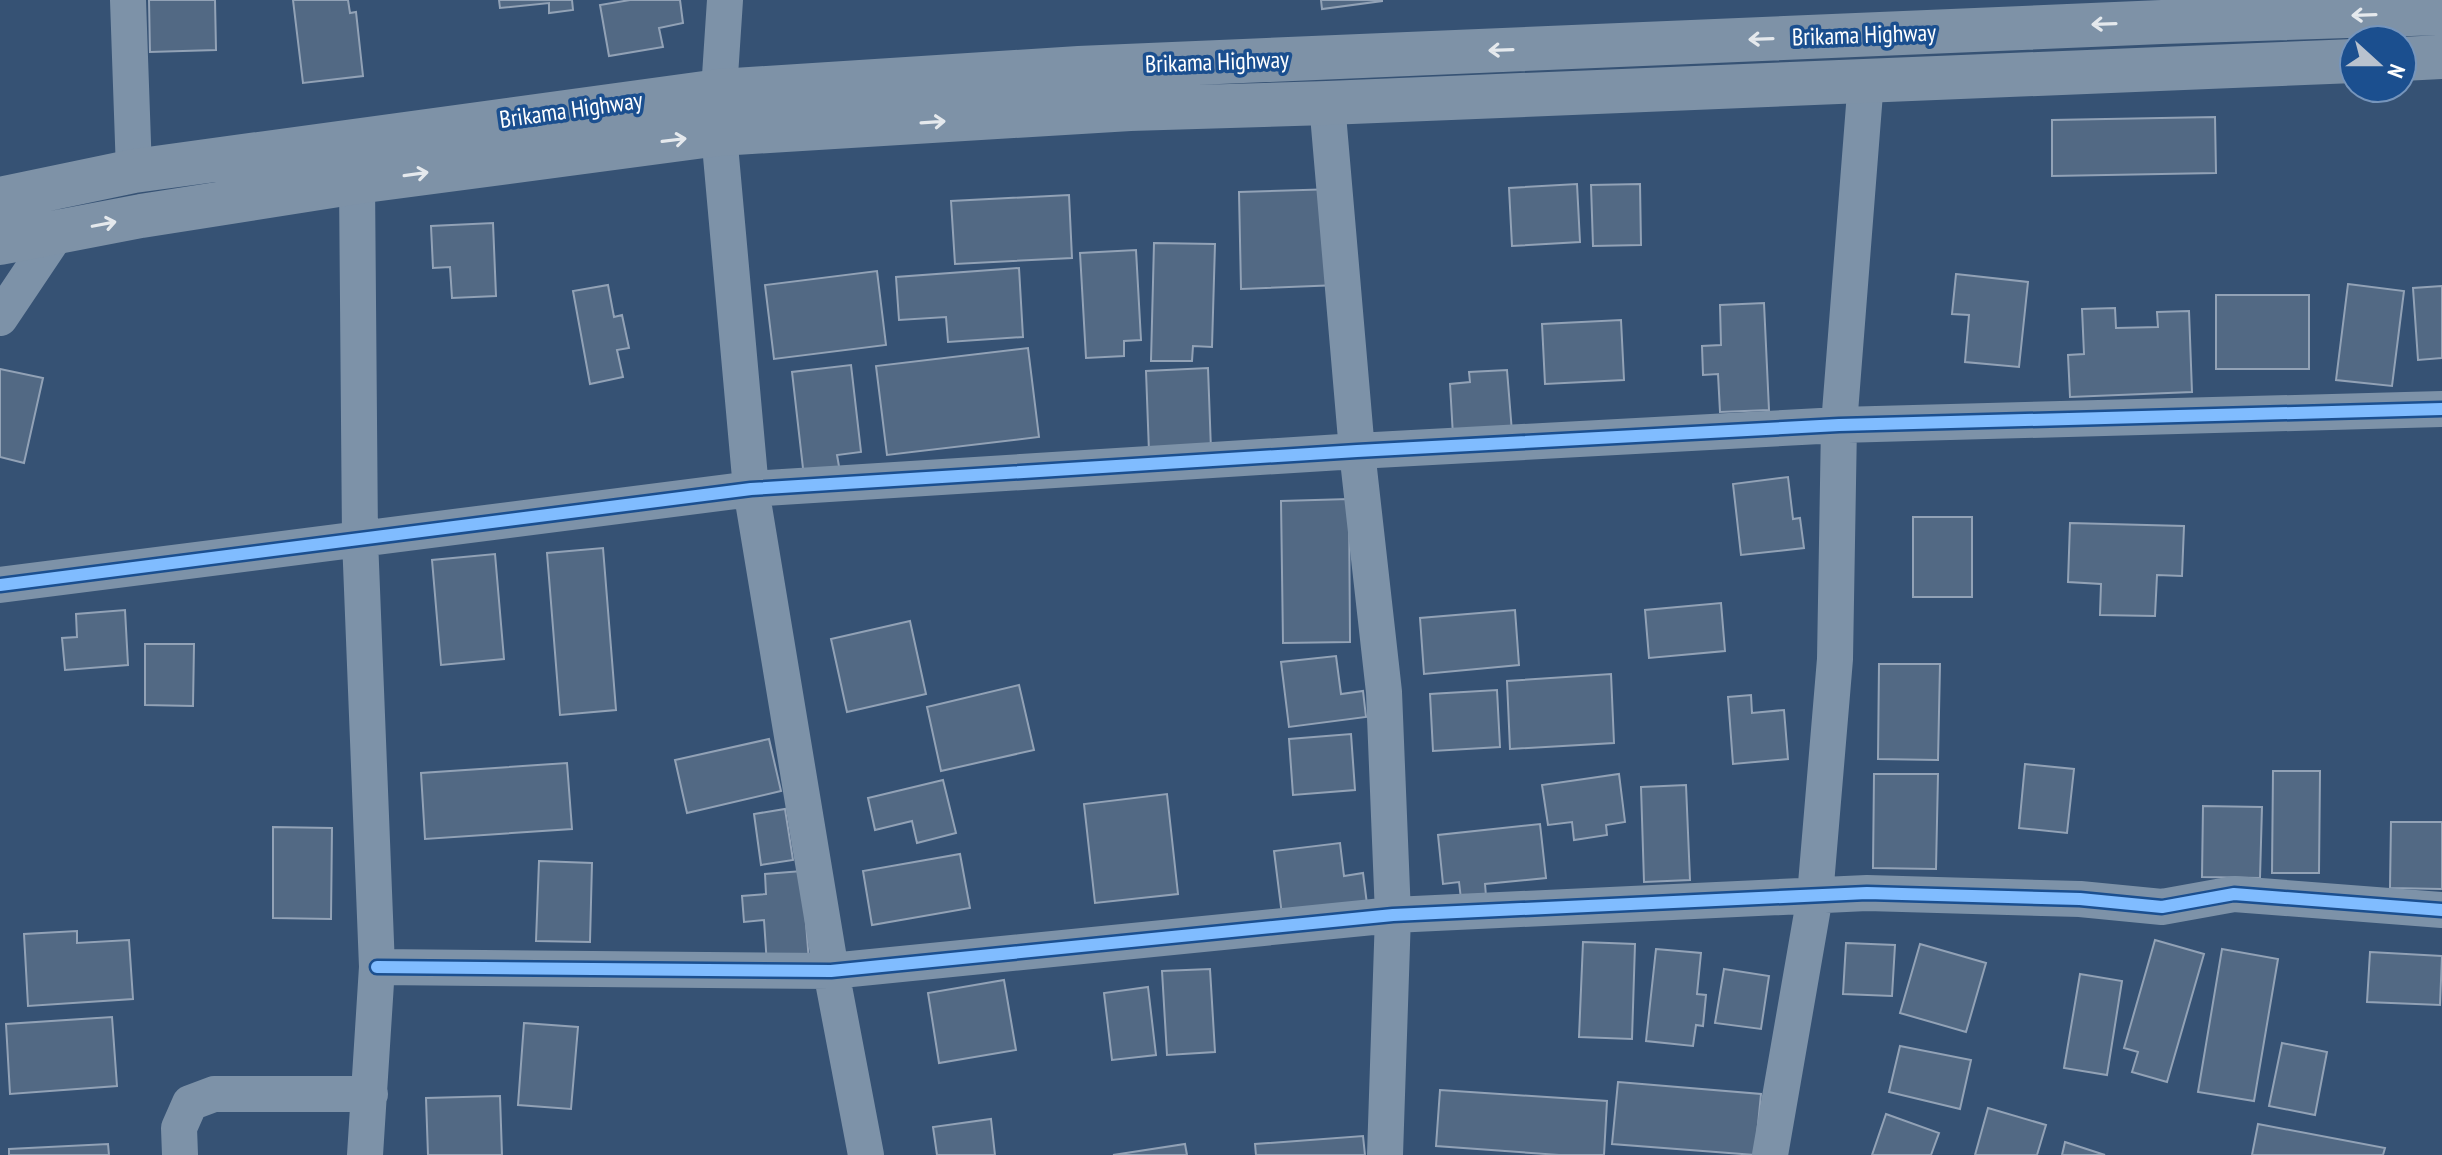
<svg xmlns="http://www.w3.org/2000/svg" width="2442" height="1155" viewBox="0 0 2442 1155" font-family="'PT Sans Narrow',sans-serif">
<style>
.building{fill:#526984;stroke:#92a2b6;stroke-width:2}
.lines{fill:none;stroke-linecap:round;stroke-linejoin:round}
.minor{stroke:#7d92a8;stroke-width:36}
.highway{stroke:#7e92a7;stroke-width:44}
.cycleway-casing{stroke:#1b4f8f;stroke-width:17}
.cycleway{stroke:#80bcff;stroke-width:12}
.oneway{stroke:#e5e9ed}
.labels{text-anchor:middle;stroke-width:7;stroke-linejoin:round;paint-order:stroke}
.street-label{font-size:24px;fill:#fff;stroke:#1b4f8f}
</style>
<rect width="100%" height="100%" fill="#365274"/>
<path class="building" d="M149,0H215L216,50L150,52Z
M293,0H348L350,13L356,12L363,76L303,83Z
M499,0H572L573,10L549,13V3L500,8Z
M630,0H680L683,23L659,28L663,47L609,56L600,5Z
M1321,0H1382V1L1322,9Z
M2215,117L2216,173L2052,176V120Z
M1577,184L1580,242L1512,246L1509,188Z
M1640,184L1641,245L1593,246L1591,185Z
M1336,189L1339,285L1241,289L1239,192Z
M1069,195L1072,258L955,264L951,201Z
M493,223L496,296L452,298L450,267L433,268L431,226Z
M1154,243L1215,244L1212,347L1193,346L1192,361H1151Z
M1136,250L1141,340L1124,341V356L1086,358L1080,253Z
M1019,268L1023,337L948,342L946,317L899,320L896,277Z
M877,271L886,345L774,359L765,285Z
M1956,274L2028,282L2019,367L1965,362L1969,315L1952,314Z
M2348,284L2404,291L2392,386L2336,380Z
M608,285L614,317L622,315L629,348L617,350L623,377L590,384L573,291Z
M2442,286V358L2418,360L2413,288Z
M2216,295H2309V369H2216Z
M1764,303L1769,410L1720,412L1718,374L1703,375L1702,346L1721,345L1720,305Z
M2115,308L2116,328L2158,327L2157,312L2189,311L2192,392L2070,397L2068,355L2084,354L2082,309Z
M1621,320L1624,380L1545,384L1542,324Z
M1028,348L1039,437L887,455L876,366Z
M851,365L861,452L837,455L840,472L804,477L792,372Z
M1208,368L1211,450L1149,452L1146,371Z
M0,369L43,378L24,463L0,457Z
M1507,370L1512,432L1453,436L1450,384L1470,382L1469,372Z
M1788,477L1793,519L1800,518L1804,548L1741,555L1733,484Z
M1349,499L1350,642L1283,643L1281,501Z
M1913,517H1972V597H1913Z
M2070,523L2184,526L2182,576L2157,575L2155,616L2100,615L2101,584L2068,582Z
M603,548L616,710L560,715L547,553Z
M495,554L504,659L441,665L432,560Z
M1721,603L1725,651L1649,658L1645,610Z
M125,610L128,665L65,670L62,638L77,637L76,614Z
M1515,610L1519,665L1424,674L1420,618Z
M910,621L926,694L847,712L831,639Z
M145,644H194L193,706L145,705Z
M1336,656L1341,694L1363,691L1366,717L1289,727L1281,662Z
M1879,664H1940L1938,760L1878,759Z
M1611,674L1614,743L1510,749L1507,681Z
M1019,685L1034,750L941,771L927,707Z
M1497,690L1500,747L1433,751L1430,694Z
M1751,695L1752,713L1784,710L1788,759L1733,764L1728,697Z
M1351,734L1355,790L1293,795L1289,739Z
M769,739L781,791L687,813L675,760Z
M567,763L572,829L425,839L421,773Z
M2025,764L2074,769L2067,833L2019,828Z
M2273,771H2320L2319,873H2272Z
M1619,774L1625,822L1606,825L1607,835L1574,840L1572,822L1548,825L1542,785Z
M1874,774H1938L1936,869L1873,868Z
M943,780L956,833L917,843L912,821L875,830L868,798Z
M1686,785L1690,880L1644,882L1641,787Z
M1167,794L1178,894L1095,903L1084,804Z
M2203,806L2262,807L2260,878L2202,877Z
M785,809L793,860L761,865L754,814Z
M2391,822H2442V889L2390,888Z
M1540,824L1546,878L1485,884L1486,896L1461,899L1459,882L1443,884L1438,835Z
M273,827L332,828L331,919L273,918Z
M1340,843L1344,876L1363,873L1367,904L1282,915L1274,851Z
M960,854L970,908L872,925L863,871Z
M539,861L592,863L590,942L536,941Z
M802,871L809,962L767,965L764,920L744,922L742,896L766,894L765,874Z
M77,931V943L129,940L133,999L28,1006L24,934Z
M2155,940L2204,954L2167,1082L2132,1072L2138,1052L2124,1048Z
M1583,942L1635,944L1632,1039L1579,1037Z
M1846,943L1895,945L1892,996L1843,994Z
M1920,944L1986,963L1966,1032L1900,1013Z
M1656,949L1701,953L1697,994L1706,995L1703,1026L1696,1025L1693,1046L1646,1041Z
M2222,949L2278,959L2254,1101L2198,1092Z
M2370,952L2442,956L2440,1005L2367,1002Z
M1210,969L1215,1052L1167,1055L1162,971Z
M1724,969L1769,976L1761,1029L1715,1023Z
M2080,974L2122,981L2107,1075L2064,1068Z
M1004,980L1016,1050L939,1063L928,993Z
M1148,987L1156,1055L1112,1060L1104,993Z
M112,1017L117,1086L10,1094L6,1024Z
M524,1023L578,1027L571,1109L518,1105Z
M2282,1043L2327,1052L2315,1115L2269,1106Z
M1900,1046L1971,1060L1960,1109L1889,1092Z
M1618,1082L1761,1094L1755,1155L1612,1144Z
M1440,1090L1607,1101L1604,1155H1559L1436,1146Z
M500,1096L502,1155H428L426,1098Z
M1988,1108L2046,1125L2037,1155H1975Z
M1886,1114L1939,1133L1931,1155H1872Z
M991,1119L995,1155H937L933,1127Z
M2258,1124L2385,1148L2383,1155H2252Z
M1363,1136L1365,1155H1256L1255,1144Z
M2065,1142L2105,1155H2062Z
M108,1144L109,1155H9V1149Z
M1185,1144L1187,1155H1113Z"/>
<g class="lines">
<path class="minor" d="M128,0L134,171
M725,0L719,91V134L751,489L831,971L866,1155
M1327,103L1357,451L1384,692L1393,915L1385,1155
M357,182L360,539L377,967L365,1155
M0,318L57,233
M0,585L751,489L1357,451L1839,425L2442,409
M377,967L831,971L1393,915L1867,893L2080,899L2162,907L2234,894L2442,910
M180,1155L179,1128L190,1103L214,1094H370
M1770,1155L1815,896L1835,659L1839,425L1866,80"/>
<path class="highway" d="M2402,59L2442,57
M0,199L134,171L719,91L1079,68L2162,22L2442,13
M0,243L141,216L357,182L719,134L1130,109L1327,103L2354,61"/>
<g class="cycleway-casing">
<path id="cycleway" d="M0,585L751,489L1357,451L1839,425L2442,409
M377,967L831,971L1393,915L1867,893L2080,899L2162,907L2234,894L2442,910"/>
</g>
<use href="#cycleway" class="cycleway"/>
</g>
<defs><path id="oneway-shaft" d="M-6 0H5M1.5-3L5.5 0L1.5 3" fill="none" stroke-width="1.6" stroke-linecap="round" stroke-linejoin="round" transform="scale(2)"/></defs>
<g class="oneway">
<use href="#oneway-shaft" transform="translate(2364 15) rotate(178)"/>
<use href="#oneway-shaft" transform="translate(2104 24) rotate(178)"/>
<use href="#oneway-shaft" transform="translate(1761 39) rotate(178)"/>
<use href="#oneway-shaft" transform="translate(1501 50) rotate(178)"/>
<use href="#oneway-shaft" transform="translate(933 122) rotate(-4)"/>
<use href="#oneway-shaft" transform="translate(674 140) rotate(-7)"/>
<use href="#oneway-shaft" transform="translate(416 174) rotate(-8)"/>
<use href="#oneway-shaft" transform="translate(104 224) rotate(-11)"/>
</g>
<g class="labels">
<g class="street-label">
<text transform="translate(1864 35) rotate(-2)" y="8">Brikama Highway</text>
<text transform="translate(1217 62) rotate(-2)" y="8">Brikama Highway</text>
<text transform="translate(571 110) rotate(-8)" y="8">Brikama Highway</text>
</g>
</g>
<g transform="translate(2378 64) rotate(111)"><circle r="38" fill="#1b4f8f" stroke="#7695bc" stroke-width="2"/>
<path d="M0-6L14 30L0 20L-14 30Z" fill="#b9c2ce"/>
<text y="-12" font-size="22" font-weight="bold" text-anchor="middle" fill="#ffffff">N</text>
</g>
</svg>
